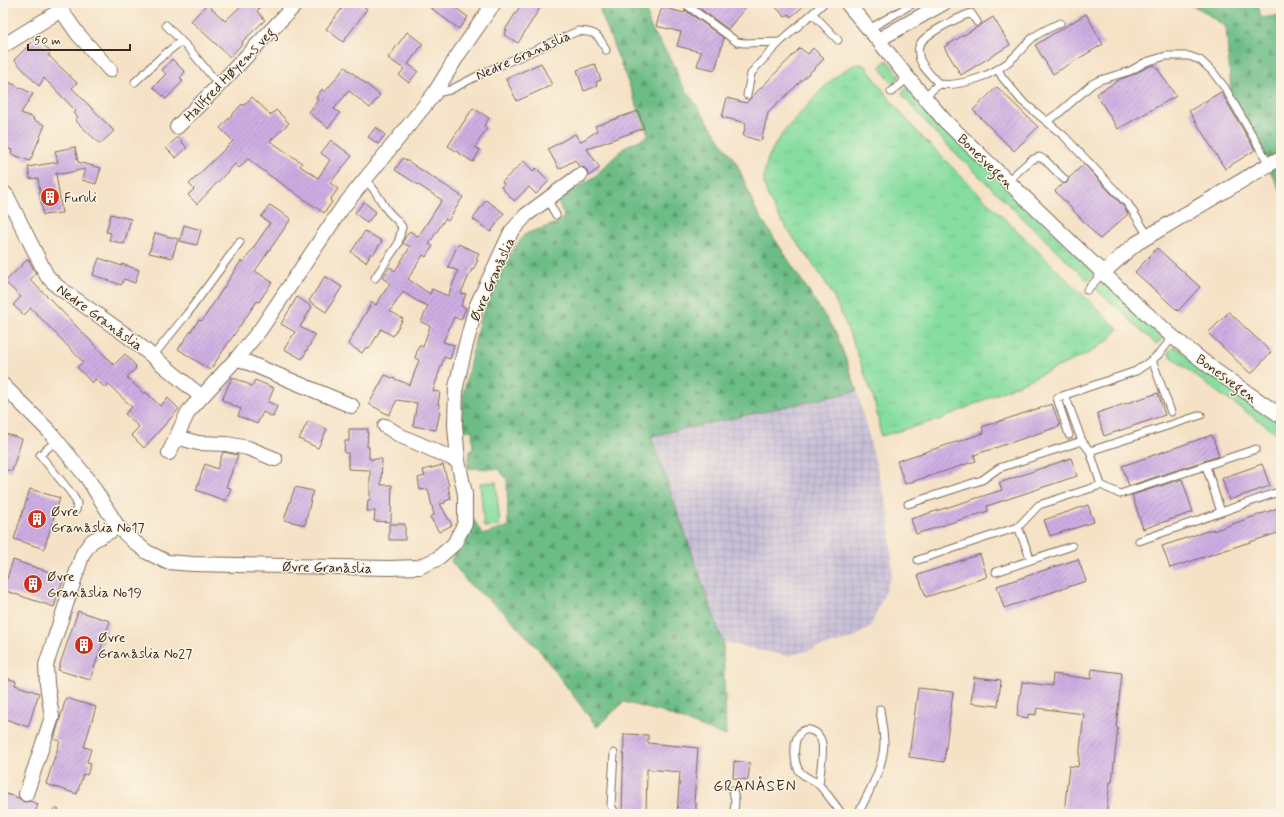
<svg xmlns="http://www.w3.org/2000/svg" width="1284" height="817" viewBox="0 0 1284 817" font-family="Mynerve,sans-serif">
<style>
.industrial{fill:url(#industrial-grid)}
.grass{fill:url(#grass-tufts);stroke:#60845f}
.forest{fill:url(#forest-firs);stroke:#547352}
.pitch{fill:#86dda0;stroke:#60845f}
.building{fill:url(#building-hatch)}
.lines{fill:none;stroke-linecap:round;stroke-linejoin:round}
.lane-casing{stroke:#7c6a59;stroke-width:9}
.street-casing{stroke:#7c6a59;stroke-width:16}
.lane{stroke:#fff;stroke-width:7}
.street{stroke:#fff;stroke-width:14}
.labels{text-anchor:middle;stroke-width:3;stroke-linejoin:round;paint-order:stroke}
.street-label{font-size:14px;fill:#3b2a1e;stroke:#fcf5e5}
.poi-label{font-size:14px;fill:#3b2a1e;stroke:#fcf5e5;text-anchor:start}
.neighbourhood-label{font-size:15px;letter-spacing:1px;fill:#3b2a1e;stroke:#fcf5e5}
</style>
<defs>
<pattern id="industrial-grid" width="8" height="8" patternUnits="userSpaceOnUse"><rect width="8" height="8" fill="#c8bfd8"/><path d="M0 4h8M4 0v8" fill="none" stroke="#ada4b9"/></pattern>
<pattern id="grass-tufts" width="24" height="20" patternUnits="userSpaceOnUse"><rect width="24" height="20" fill="#86dda0"/><path d="M3 7l-1-3M5 7V3M7 7l1-3M15 17l-1-3M17 17v-4M19 17l1-3" fill="none" stroke="#75be89"/></pattern>
<pattern id="forest-firs" width="22" height="20" patternUnits="userSpaceOnUse"><rect width="22" height="20" fill="#6cbc86"/><path d="M5 1l3.5 6h-7zM16 11l3.5 6h-7z" fill="#5a996d"/></pattern>
<pattern id="building-hatch" width="6" height="6" patternUnits="userSpaceOnUse"><rect width="6" height="6" fill="#ceaee4"/><path d="M-1 1l2-2M0 6l6-6M5 7l2-2" fill="none" stroke="#a88eb8"/></pattern>
</defs>
<rect width="100%" height="100%" fill="#fcf5e5"/>
<filter id="ink" filterUnits="userSpaceOnUse"><feTurbulence type="fractalNoise" baseFrequency=".025" numOctaves="2"/><feDisplacementMap in="SourceGraphic" scale="8" xChannelSelector="R" yChannelSelector="G"/><feConvolveMatrix kernelMatrix="1 2 1 2 8 2 1 2 1" color-interpolation-filters="sRGB"/></filter>
<filter id="wash" filterUnits="userSpaceOnUse"><feTurbulence type="fractalNoise" baseFrequency=".012" numOctaves="4" result="noise"/><feDisplacementMap in="SourceGraphic" scale="16" xChannelSelector="R" yChannelSelector="G"/><feGaussianBlur stdDeviation="0.9" result="paint"/><feColorMatrix in="noise" values="0 0 0 0 0 0 0 0 0 0 0 0 0 0 0 0 0 1.4 0 .05"/><feComposite in="paint" operator="in"/></filter>
<g filter="url(#wash)">
<rect width="100%" height="100%" fill="#f5e2c6"/>
<path class="industrial" d="M857,391L890,518L892,575L871,626L852,639L787,656L723,642L651,435Z"/>
<path class="grass" d="M887,60L900,77L893,83L887,77L880,66Z
M859,64L865,65L891,101L919,134L968,183L1118,329L1109,340L1087,354L941,419L881,436C879,424 877,412 874,400C871,390 866,379 863,369C854,344 844,319 833,296C828,286 822,276 815,267C801,246 764,205 764,179C765,148 789,126 808,105C820,91 841,67 859,64Z
M908,87L1095,274L1087,280L1086,279L940,138L902,95L903,91Z
M1103,282L1163,337L1159,342L1156,344L1097,290L1096,288Z
M1174,346L1259,409L1281,423V436L1210,387L1169,355L1168,352Z"/>
<path class="forest" d="M602,3H645L650,26L675,66L679,80L737,164L756,210L837,335L857,391L651,436L723,642L726,736L661,712L624,702L597,727L539,650L503,611L468,583L451,561L472,517L483,535L508,526L507,479L498,469L467,468L470,452L473,447L472,430L462,431L463,395L479,322L505,262L525,234L557,223L564,216L557,200L594,177L626,146L649,136L600,11Z
M1186,3H1258L1261,18L1281,15V191L1232,102L1226,27L1200,9Z"/>
<path class="pitch" d="M496,482L500,526L484,527L480,483Z"/>
<g id="blocks">
<path class="building" d="M244,3H265L257,11L265,20L242,42L243,43L230,57L191,21L207,4L225,21Z
M346,3H358L367,9L343,42L326,29Z
M424,3H449L468,17L459,29Z
M522,3H543L518,43L504,35L507,30H505Z
M692,3H749L728,29Z
M772,3H807L791,17L789,14L785,17Z
M662,7L684,13L685,10L724,38L715,70L697,66L701,52L677,46L681,32L656,26Z
M1086,14L1103,44L1053,74L1035,45Z
M993,17L1010,45L961,75L944,47L979,26Z
M407,32L423,44L408,64L418,71L409,83L399,75L404,69L388,58Z
M36,38L51,52L48,55L77,83L72,88L114,131L100,144L75,120L78,117L74,113L76,111L44,78L39,86L14,60Z
M800,48L808,54L813,48L824,59L768,113L761,141L743,136L746,123L722,117L727,98L746,103Z
M172,59L185,72L180,78L183,81L166,99L153,87L166,74L162,70Z
M541,63L552,85L517,101L506,79Z
M595,64L601,80L596,82L597,86L584,91L577,70Z
M1155,65L1176,96L1118,129L1096,94L1121,79L1132,75L1148,67Z
M345,67L380,95L370,108L349,91L334,109L340,113L328,128L309,112L318,100L316,98L322,89L325,92Z
M3,79L33,94L21,113L34,118L33,120L45,125L30,161L11,154L12,150L3,147Z
M997,87L1038,127L1014,151L973,110Z
M1221,92L1255,150L1225,169L1189,111Z
M252,97L271,115L276,110L289,123L270,141L302,163L300,166L318,178L330,160L321,153L331,140L352,156L330,183L338,189L330,200L332,202L324,213L269,175L248,159L239,168L235,164L197,204L188,195L194,189L189,184L233,141L220,128L242,104L243,106Z
M473,108L489,118L484,126L487,128L475,147L480,150L473,162L448,146Z
M638,111L644,128L587,149L600,168L588,176L587,170L583,167H579L575,160L559,169L548,149L575,134L580,142L597,131L595,126Z
M376,127L385,135L378,144L368,137Z
M178,137L187,148L176,158L166,148Z
M75,147L78,162L101,168L96,184L82,180L85,169L62,174L56,173L62,213L43,215L38,178L30,179L28,167L58,162L55,151Z
M403,158L463,197L448,221L445,219L429,244L433,246L426,257L423,255L408,279L430,294L432,289L448,296L458,271L448,267L458,244L479,253L476,259L478,260L473,270L472,269L461,293L466,294L461,306L466,308L461,320L454,317L443,342L454,345L450,359L444,357L433,391L440,392L438,405H440L439,411L440,412L436,430L413,426L417,403L397,400L389,415L369,404L385,375L410,385L419,360L415,358L419,345L423,347L430,326L421,322L428,306L417,301L403,292L390,311L403,319L393,336L381,329L369,349L366,347L362,353L348,344L372,302L376,305L390,283L382,278L390,267L395,271L410,247L403,243L404,239L410,231L418,237L442,200L395,170Z
M524,161L533,171L536,168L549,181L536,194L529,187L514,201L501,187L504,184L502,182Z
M1084,164L1124,207L1128,214L1100,239L1055,191L1062,184L1067,183L1069,178Z
M486,200L504,213L491,232L473,219Z
M364,202L376,212L367,223L355,213Z
M270,205L291,219L255,271L272,282L259,302L257,301L210,370L178,349L199,320L202,321L241,261L243,263L264,232L270,223L261,217Z
M111,214L131,219L124,244L109,240L111,233L106,232Z
M184,225L201,230L197,245L180,241Z
M365,231L382,241L373,255L371,253L366,262L351,252Z
M155,233L178,239L172,258L149,253Z
M1157,248L1200,287L1178,311L1135,272Z
M99,258L122,266V264L139,270L135,283L124,279L121,285L93,275Z
M28,259L36,273L30,280L47,296L114,365L125,354L136,366L135,367L136,368L127,377L144,394L146,392L160,406L168,398L179,409L144,448L131,435L139,427L125,414L132,407L108,384L105,388L96,379L92,383L77,367L83,362L31,308L24,315L13,305L21,297L5,282Z
M325,276L342,287L326,312L309,301Z
M297,297L312,307L300,327L315,335L302,359L284,349L295,332L281,324Z
M1229,312L1271,352L1251,374L1208,333Z
M232,377L252,386L255,380L274,388L268,402L277,406L273,417L263,412L257,424L238,416L241,409L222,400Z
M1158,393L1165,415L1104,436L1097,413Z
M1052,404L1060,426L974,455L976,461L905,484L897,461L984,433L982,427Z
M308,421L327,429L318,448L299,439Z
M349,429H368L367,447H369V459H382L381,485H392L391,522L374,521L375,511H367L368,500H370V470L348,469V453H344L345,441H349Z
M3,433L22,439L12,471L3,469Z
M1212,435L1219,456L1129,486L1122,466Z
M223,452L238,455L226,487L231,488L226,501L196,490L205,464L217,469Z
M1071,458L1077,476L987,506L988,511L916,534L911,519L1002,490L999,483Z
M1262,464L1270,486L1229,500L1222,478Z
M443,465L449,486H448L451,499L445,501V503L440,504L452,525L439,532L430,517L434,515L428,489L420,490L418,478L425,476L423,470Z
M1182,479L1193,512L1143,529L1132,495Z
M295,487L313,491L305,525L284,520Z
M30,489L60,498L44,549L14,539Z
M1088,505L1094,522L1050,536L1044,520Z
M1281,507V532L1170,568L1162,546L1213,529V531Z
M389,524H405V540H389Z
M980,554L987,577L926,597L918,575Z
M1078,559L1086,581L1004,608L997,586Z
M13,560L64,577L54,607L3,590Z
M78,611L110,621L90,680L58,670Z
M1092,669L1122,673L1116,727H1118L1112,782H1110L1106,814H1064L1069,766L1078,767L1084,714L1037,708L1036,715L1028,714V718L1017,716L1022,682L1052,686L1053,674L1091,679Z
M3,677L16,681L15,685L39,693L28,727L3,718Z
M974,677L1001,680L998,706L971,703Z
M918,688L953,692L944,762L909,757Z
M66,698L96,707L84,747L91,749L87,762L91,763L87,775L83,774L77,794L46,784L60,741L54,739Z
M624,734L648,735V743L698,748L694,802L696,803V814H677L680,772L647,769L646,814H622Z
M734,761L750,763L748,780L733,778Z
M3,793L19,798L24,802L30,801L38,804L35,814H3Z"/>
</g>
</g>
<g filter="url(#ink)">
<use href="#blocks" fill-opacity="0" stroke="#7c6a59" stroke-width="1"/>
<g class="lines">
<g class="lane-casing">
<path id="lane" d="M684,3L733,39L737,42L744,43L780,42L824,3
M813,14L838,40
M166,25L191,51L219,85
M869,30L876,25L914,3
M998,69L1002,77L1022,101L1064,136L1128,204L1149,237
M135,82L159,59L181,41
M939,84C963,87 996,74 1013,58C1021,51 1027,42 1035,36C1043,31 1051,27 1060,23
M891,92L908,78
M436,93L450,90L483,73L578,31C596,32 598,34 606,50
M747,95L751,74L756,67L780,42
M924,97L939,84C932,76 921,67 919,56C919,54 918,48 919,46C923,34 960,17 971,13L977,22
M1047,121L1060,112L1092,84L1100,80L1130,71L1146,62L1166,56H1189L1200,60L1212,71L1225,88L1269,164
M1013,176L1031,160L1039,157L1045,160L1064,179
M365,180C376,189 379,199 387,210C392,216 398,220 402,227L398,244L375,278
M547,199L556,215
M1087,290L1103,273
M153,356L187,314L240,242
M1152,360L1136,371L1065,395L1082,441L1090,451L1101,485L1120,494L1256,449
M1065,395L1057,398L1069,435
M1171,412L1152,360L1159,354L1173,337
M57,440L40,455L72,494L77,503L76,510
M1090,451L1201,415
M1206,466L1221,512
M908,504L982,480L999,468L1082,441
M1018,527L1031,560
M1139,541L1281,491
M918,560L1018,527L1039,505L1101,485
M996,572L1072,546
M614,753L611,806L616,814
M819,785C820,774 824,752 822,743C819,731 805,724 798,736C793,745 794,760 798,769C803,778 813,779 819,785C827,793 835,805 842,814
M733,790L735,801L734,814
M55,814L56,813
M858,814C869,791 883,769 884,744C884,732 881,720 880,709"/>
</g>
<g class="street-casing">
<path id="street" d="M62,3L61,10L77,33L110,70
M847,3L878,40L944,3
M878,40L908,78L945,121L1127,296L1173,337L1213,369L1281,416
M3,46L61,10
M177,127L219,85L297,3
M3,192L7,196L47,276L58,287L129,337L202,397
M1103,273L1126,252L1137,243L1275,161
M237,358L352,406
M3,385L49,431L88,479L118,527L132,540L147,552L167,562L193,564L389,568L419,567L437,559L454,544L465,523V494L458,461L455,425L456,387L465,348L476,307L511,232L526,215L580,175
M385,426L401,436L458,461
M176,437L198,443L227,444L248,448L275,459
M169,453L188,412L237,358L260,330L342,208L434,94L458,55L494,3
M26,794L52,717L47,684L46,665L83,553L92,541L118,527"/>
</g>
<use href="#lane" class="lane"/>
<use href="#street" class="street"/>
</g>
</g>
<defs>
<g id="building-disc" transform="scale(1)"><circle r="9.5" fill="#c8321e" stroke="#fcf5e5"/><path d="M-4-6H4V6H1V3H-1V6H-4ZM-2.5-4.3h1.7v1.8h-1.7ZM.8-4.3h1.7v1.8H.8ZM-2.5-1h1.7V.8h-1.7ZM.8-1h1.7V.8H.8Z" fill="#fff"/></g>
</defs>
<g fill-rule="evenodd">
<use href="#building-disc" x="50" y="197"/>
<use href="#building-disc" x="37" y="519"/>
<use href="#building-disc" x="33" y="584"/>
<use href="#building-disc" x="84" y="645"/>
</g>
<g class="labels">
<g class="street-label">
<text transform="translate(523 55) rotate(-24)" y="5">Nedre Granåslia</text>
<text transform="translate(229 74) rotate(-46)" y="5">Hallfred Høyems veg</text>
<text transform="translate(986 161) rotate(44)" y="5">Bonesvegen</text>
<text transform="translate(492 279) rotate(-66)" y="5">Øvre Granåslia</text>
<text transform="translate(100 317) rotate(36)" y="5">Nedre Granåslia</text>
<text transform="translate(1227 378) rotate(36)" y="5">Bonesvegen</text>
<text transform="translate(327 567) rotate(1)" y="5">Øvre Granåslia</text>
</g>
<g class="poi-label">
<text x="64" y="202">Furuli</text>
<text x="51" y="516">Øvre<tspan x="51" dy="16">Granåslia No17</tspan></text>
<text x="47" y="581">Øvre<tspan x="47" dy="16">Granåslia No19</tspan></text>
<text x="98" y="642">Øvre<tspan x="98" dy="16">Granåslia No27</tspan></text>
</g>
<g class="neighbourhood-label">
<text x="755" y="791">GRANÅSEN</text>
</g>
</g>
<rect width="1284" height="817" fill="none" stroke="#fcf5e5" stroke-width="16"/>
<path d="M28 44v6h102v-6" fill="none" stroke="#3b2a1e" stroke-width="2"/>
<text x="34" y="44" font-size="12" fill="#3b2a1e" stroke="#fcf5e5" stroke-width="3" paint-order="stroke">50 m</text>
</svg>
